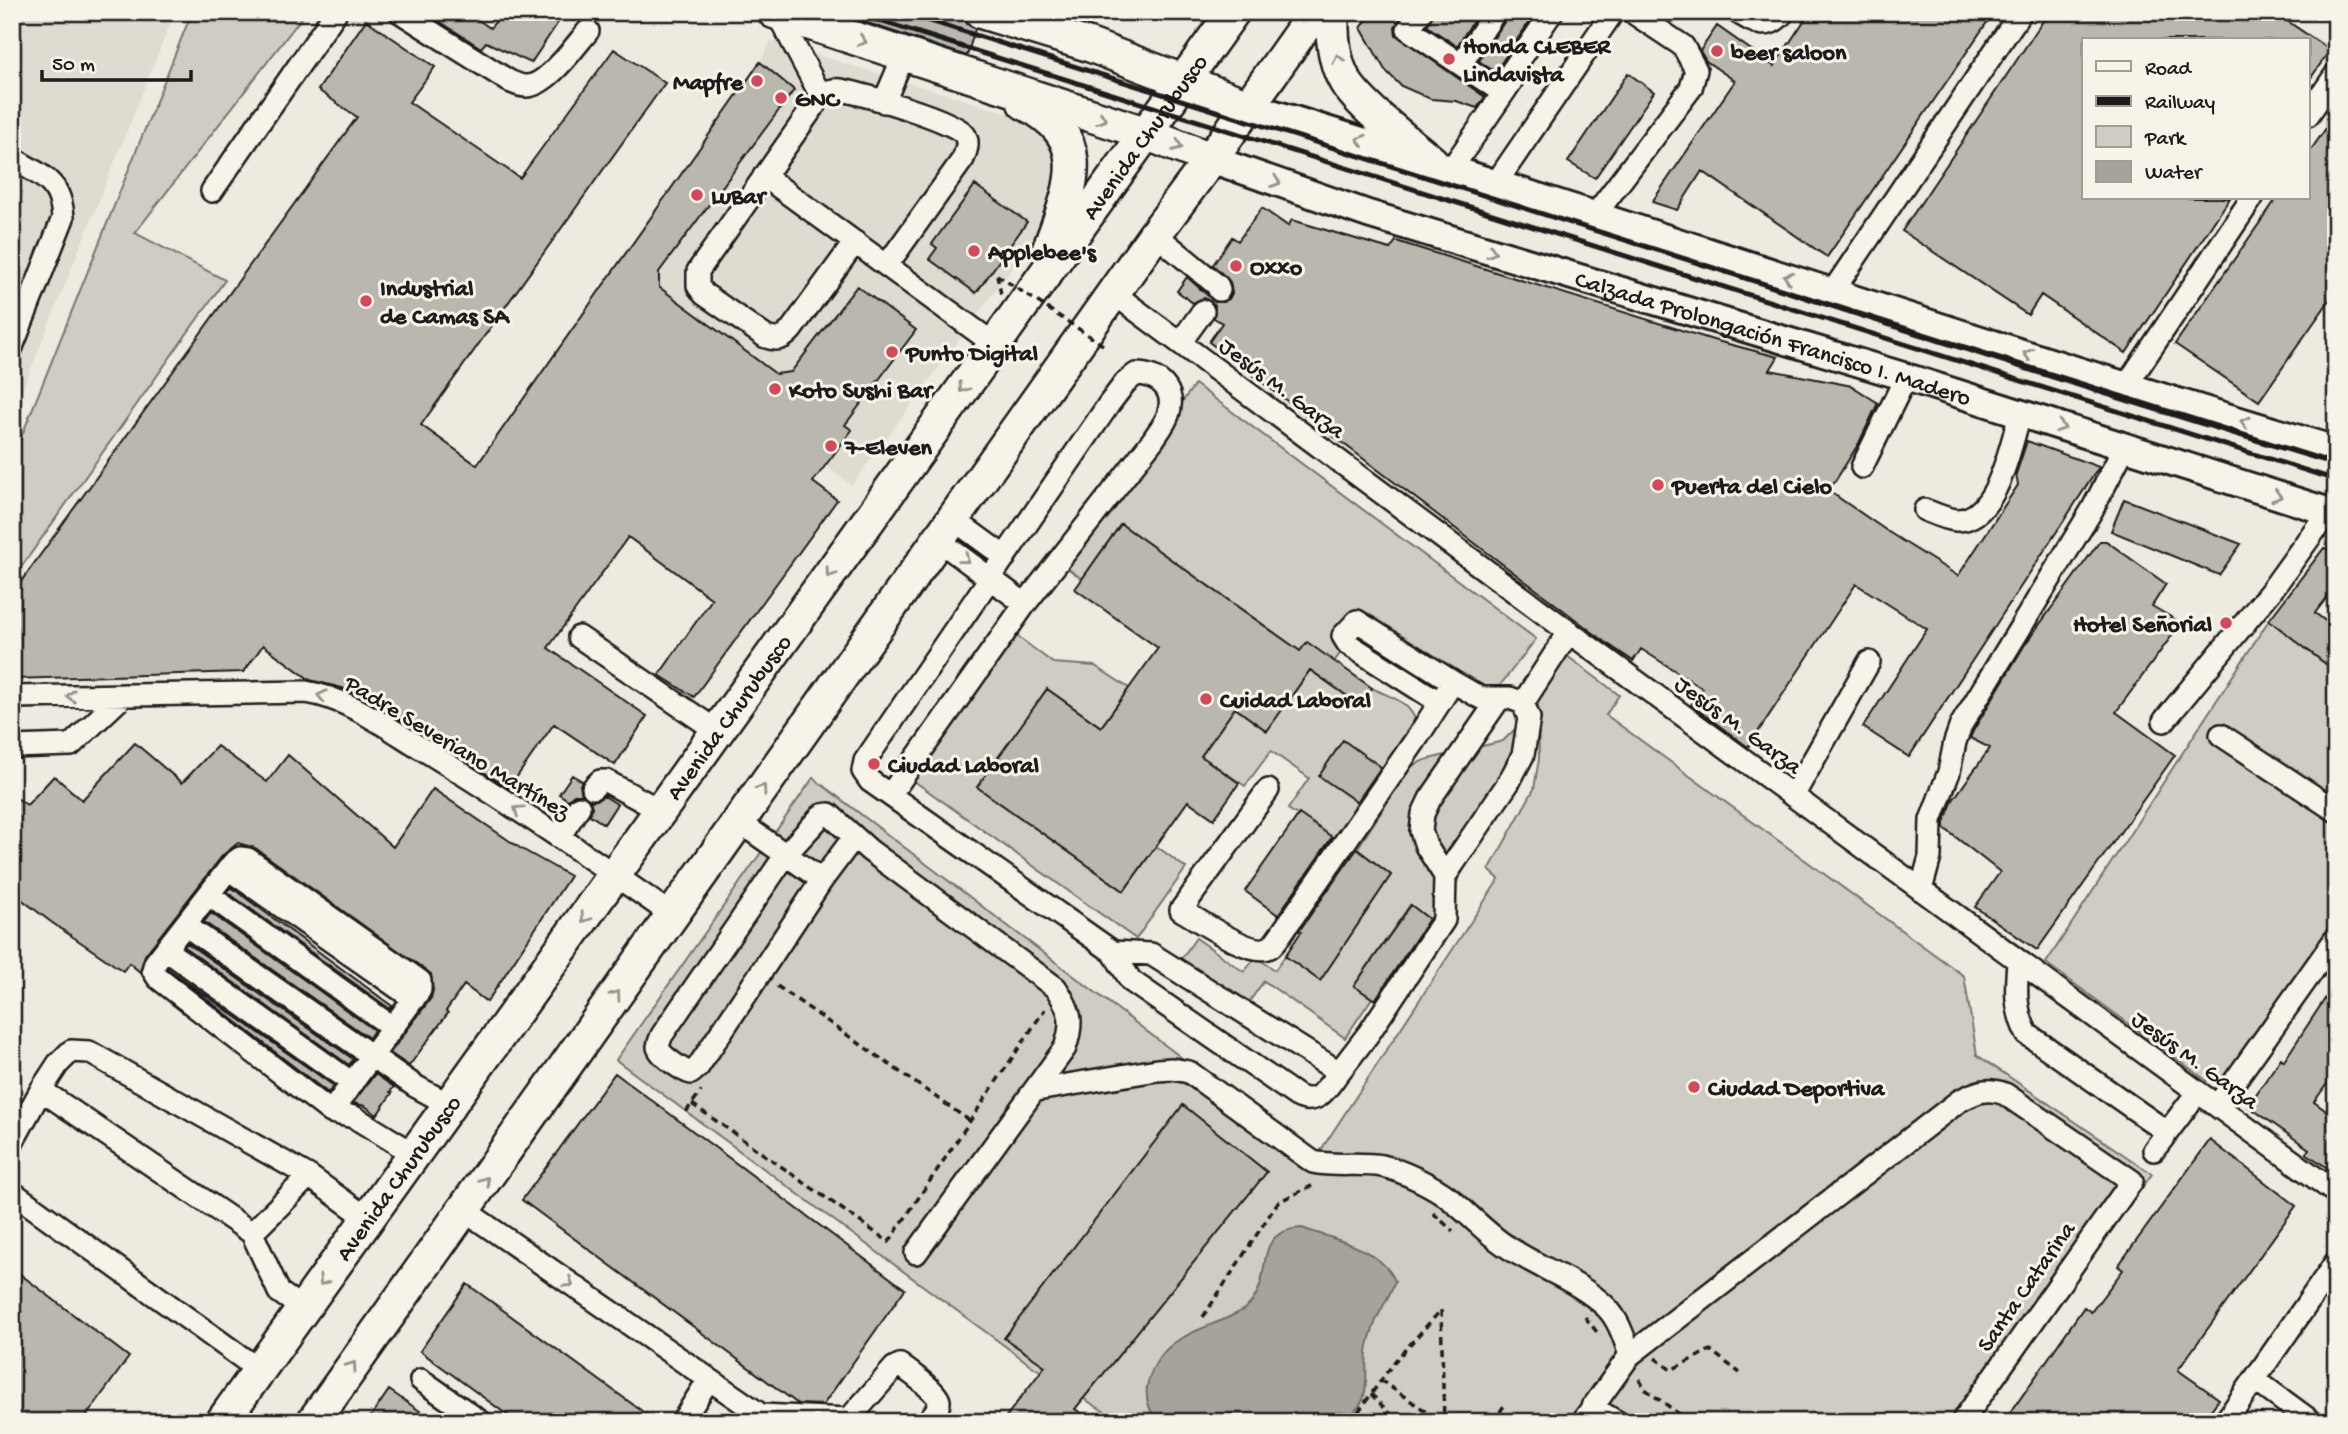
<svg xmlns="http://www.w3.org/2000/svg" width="2348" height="1434" viewBox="0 0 2348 1434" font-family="'Gochi Hand',sans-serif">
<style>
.built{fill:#dedbd1}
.green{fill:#cfccc3;stroke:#767470;stroke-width:2}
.water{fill:#a6a39d;stroke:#6f6d69;stroke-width:2}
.building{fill:#bab7af;stroke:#1c1c1c;stroke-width:2}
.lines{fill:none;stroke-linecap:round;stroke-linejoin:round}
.minor-casing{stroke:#1c1c1c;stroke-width:26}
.major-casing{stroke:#1c1c1c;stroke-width:32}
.highway-casing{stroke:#1c1c1c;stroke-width:37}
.path{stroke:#1c1c1c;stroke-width:3.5;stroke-dasharray:7 5;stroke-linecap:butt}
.minor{stroke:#f7f3e8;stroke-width:21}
.major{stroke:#f7f3e8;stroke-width:26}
.highway{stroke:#f7f3e8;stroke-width:32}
.rail{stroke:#1c1c1c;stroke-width:5}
.path-bridge{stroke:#1c1c1c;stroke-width:3.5;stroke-dasharray:7 5;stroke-linecap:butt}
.oneway{stroke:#94928c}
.poi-dot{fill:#d1495b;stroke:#f7f3e8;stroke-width:2.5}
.labels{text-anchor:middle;stroke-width:6;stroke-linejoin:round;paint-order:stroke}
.poi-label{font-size:24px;font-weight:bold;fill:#1c1c1c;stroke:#f7f3e8;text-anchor:start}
.street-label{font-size:24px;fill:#1c1c1c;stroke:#f7f3e8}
</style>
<rect width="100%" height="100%" fill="#eeeae0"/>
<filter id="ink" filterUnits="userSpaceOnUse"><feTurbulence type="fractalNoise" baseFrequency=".0143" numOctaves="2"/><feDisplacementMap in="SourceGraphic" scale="14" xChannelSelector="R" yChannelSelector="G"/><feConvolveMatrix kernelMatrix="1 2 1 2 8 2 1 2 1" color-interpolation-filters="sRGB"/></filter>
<g filter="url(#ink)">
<path class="built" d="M12,12H175L12,416Z
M771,41L1021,117L1048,136L1060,158L1053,212L852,485L594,298L760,62Z"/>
<path class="green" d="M192,12H306L135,233L225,280L12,580V460Z
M1195,384L1536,639L1480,711L1359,626L1334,662L1307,643L1300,651L1121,524L1082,579L1066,567Z
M2269,620L2336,672V922L2230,1074L2207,1081L2046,963Z
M1017,636L1053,663L1095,666L1129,688L1101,727L1047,689L978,787L1124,891L1156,846L1186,868L1136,939L914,781Z
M1562,652L1619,695L1606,715L1964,976L1977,1055L2152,1174L1971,1422H1121L1032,1366L616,1060L813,778L1315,1159L1499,879L1489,870L1534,789L1539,759L1538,706L1542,683Z
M1310,670L1360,705L1372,688C1391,698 1407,699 1416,721L1335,839L1288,809L1309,778L1271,751L1245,786L1201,756L1235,708L1267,730Z
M1519,725L1511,759L1488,824L1435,923L1410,905L1354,986L1372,998L1345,1038L1264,981L1244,1009L1179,962L1196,938L1244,972L1256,957L1275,970L1285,956L1320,980L1391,875L1357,849L1411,766L1425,760L1503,741Z"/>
<path class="water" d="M1302,1228C1333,1239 1381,1248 1395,1281C1390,1297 1379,1310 1374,1326C1371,1334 1368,1344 1367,1352C1364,1385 1374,1405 1338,1422H1158C1149,1411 1144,1396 1148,1382C1160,1340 1190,1334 1227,1318C1236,1314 1247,1309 1253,1300C1273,1272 1252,1231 1302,1228Z"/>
<path class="building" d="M425,12H467L490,28L504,12H565L531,63L486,42L481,48Z
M834,12H963L967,24L975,29L967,56Z
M1372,12H1404L1395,27L1396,35L1485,97L1477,108L1456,101L1431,99L1401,86L1385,70L1361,28Z
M1434,12H1479L1457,46L1427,26Z
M1508,12H1536L1495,72L1479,61L1506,19Z
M1810,12H1994L1827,257L1702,171L1677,210L1652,202L1735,81L1706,61L1700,51L1717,26L1774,66Z
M2049,12H2274L2330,50L2308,82V40H2084V198H2230L2126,353L2041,295L2028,315L1902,231Z
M366,20L435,67L409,102L520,178L614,49L665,83L421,425L477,465L760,62L794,90L659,272V287L776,374L791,372L857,286L916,330L845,425L852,430L813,482L837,500L694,697L659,675L712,599L628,537L548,648L647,716L615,765L554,724L509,788L373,703L342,688L310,680L263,645L244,672L12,679V594L357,117L318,90Z
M1628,73L1654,92L1595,178L1568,162Z
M2336,114V291L2259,401L2175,344L2277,198H2308V154Z
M975,185L1027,222L976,293L929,259L937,248L932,244Z
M1262,208L1288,226L1292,220L1390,249L1396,241L1713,340L1778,357L1770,370L1852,386L1878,403L1859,443L1829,491L1890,533L1958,576L2018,485L2016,474L2027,441L2099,467L1909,757L1863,727L1927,629L1856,584L1748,747L1691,705L1702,688L1641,649L1633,661L1608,644L1209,342L1222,323L1214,318L1215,305L1204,298L1193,303L1177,291L1187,277L1215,302H1223L1229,299L1232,293L1230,282L1213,265L1232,237L1238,241Z
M2124,499L2241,544L2219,575L2111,531Z
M1121,524L1300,651L1307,642L1372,688L1360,705L1310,670L1267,731L1235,708L1201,756L1239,783L1214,819L1188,801L1124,891L977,787L1047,689L1101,727L1158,648L1075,589Z
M2100,541H2106L2166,584L2152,606L2181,623L2116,712L2175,755L2037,950L1975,907L2000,872L1944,828V823L1953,800L1990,748L1970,738L1973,731L2024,646Z
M2324,548L2336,552V586L2315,613L2336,629V672L2269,620Z
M1343,740L1381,767L1357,802L1319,776Z
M135,743L182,783L217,746L267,782L288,755L393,847L433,789L520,848L570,876L487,1002L464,985L446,1011L448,1013L409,1066L390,1053L431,998L433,990L431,974L255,848L238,843L223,855L145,955L140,972L129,963L123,971L51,922L12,892V795L27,805L54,776L82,800Z
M572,775L582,781L580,785L582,795H574L568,800L559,794Z
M604,796L617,804L604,824L590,815L592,807L590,801L597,800Z
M1299,814L1332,837L1278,915L1245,891Z
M1357,849L1391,875L1320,981L1285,956L1301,932L1299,931Z
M231,887L392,1006L390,1009L227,892Z
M1411,905L1429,919L1375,1000L1354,986Z
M211,913L374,1030L369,1038L204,922Z
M187,943L353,1059L349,1065L184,947Z
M167,968L334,1086L328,1093L168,969Z
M2336,982V1071L2314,1102L2336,1118V1174L2306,1153L2309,1149L2248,1106L2281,1058L2284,1061Z
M615,1073L905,1289L823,1405L798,1404L522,1200Z
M375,1074L394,1087L390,1092L392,1093L377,1115L365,1106L353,1103Z
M1183,1105L1267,1172L1075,1409L1096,1422H1002L1045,1366L1004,1338Z
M2210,1140L2296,1206L2178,1370L2219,1399L2202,1422H2004L2084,1307L2091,1312L2123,1270L2118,1266Z
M12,1268L129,1357L82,1422H12Z
M467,1284L657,1422H517L420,1351Z
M389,1390L436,1422H367Z"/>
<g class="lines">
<g class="minor-casing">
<path id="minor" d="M400,12L509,81C514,83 520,86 525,86C546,88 575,46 588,31
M1421,12L1408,29L1499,90L1552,12
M1737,12C1755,23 1768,32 1784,12
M777,13L820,94
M1059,36L1065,12
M1461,64L1495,12
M884,102L904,55
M2308,115L2336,74
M12,158C41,176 61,180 63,218L12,347
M1452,168L1511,82
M764,176L994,344
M1496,183L1613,12
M212,191L336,12
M1595,215L1691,88L1696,70L1683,46L1632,12
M1155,234L1218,286L1219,290
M855,242L791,330C783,339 778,341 766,337L704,294L698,286V271L814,106L820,94C827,91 833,89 841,90C862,94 954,120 964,134C970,142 966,151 963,159L887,265
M1833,291L2021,12
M1113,293L1569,632L2336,1193
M1180,343L1203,311
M2126,386L2252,198
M1862,467L1906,377
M1925,510C1935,514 1945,519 1956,520C1997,522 2011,444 2020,414
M953,519L1005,557
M938,540L1025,604
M579,637L717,731
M12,697L306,692C350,699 386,727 424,750C509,802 591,858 672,915
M1439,702L1348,644L1343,636L1357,621L1453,682
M2164,721L2271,591L2328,512
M2221,735L2336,811
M12,747L71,745L124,695
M593,788L600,781H606L661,811
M1268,790L1181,910C1199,920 1252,958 1270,947C1274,945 1278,938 1281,934L1415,741L1453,682L1481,698H1510L1523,703L1569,632
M890,795L1025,604L1153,440C1158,432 1165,424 1168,415C1177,391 1159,374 1136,374L1125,383L1109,404L865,761L863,771L870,781L1113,952L1131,981L1297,1096C1318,1107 1327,1087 1339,1072L1151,954L1113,952
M1793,796L1869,662
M739,822L822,880
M559,837L579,807
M854,837L822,880L698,1067L691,1073C683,1071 659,1055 658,1047C658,1045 661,1037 662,1035L787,853L822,815L829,814L869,850L1056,988C1071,1011 1074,1021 1065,1048L916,1253
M228,869L414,999
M1445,876L1509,782L1523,755L1529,718L1523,703
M1921,890L1930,857L1931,820L1949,772L1955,742L1961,725L2092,510L2124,448
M209,895L392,1027
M185,925L415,1086L450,1105
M166,950L352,1083
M2018,961C2016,988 2014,1009 2027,1034L2167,1132
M1339,1072L1369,1033L1444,920L1445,876L1426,846L1421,831L1423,814L1430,799L1499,699
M41,1090L252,1233L309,1176
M1037,1090L1157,1070L1172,1069L1189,1072L1313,1162C1336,1167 1359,1162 1382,1166C1401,1170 1434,1186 1449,1198C1468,1213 1486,1233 1506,1246C1538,1268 1578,1280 1606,1307C1619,1320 1624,1338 1630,1355
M2217,1106L2336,938
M331,1112L420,990V981L248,859L240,858L233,863L155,963L153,970L158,978L331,1112L354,1117L414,1154
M12,1143L41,1090L58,1064L71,1051L89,1052L309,1176L367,1218
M2154,1150L2197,1093
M12,1192L259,1370
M464,1210L761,1415L849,1419L852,1422
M252,1233L279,1292L303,1309
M421,1380L481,1422
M2255,1380L2312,1422
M1592,1407L1617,1422
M849,1419L894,1368L900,1365C908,1371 938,1392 939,1401C940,1408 931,1417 927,1422
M682,1422L709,1379
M1582,1422L1630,1355L1959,1101C1976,1092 1987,1087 2005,1094L2132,1181L1962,1422
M2225,1422L2336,1262"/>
</g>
<g class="major-casing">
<g id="major">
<path d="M1249,106C1612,217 1972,342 2336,450"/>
<path id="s1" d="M1211,159L1368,214L1906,377L2336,514"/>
</g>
</g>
<g class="highway-casing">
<g id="highway">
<path d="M774,12L1145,133L1211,159"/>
<path d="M981,12L1089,45L1249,106"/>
<path d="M1333,12C1331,34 1334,62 1345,81C1360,106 1408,142 1432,162"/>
<path d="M1024,103C1096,139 1071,188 1049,249"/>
<path id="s2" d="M222,1422L1233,12"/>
<path d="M313,1422L1155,234L1211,159L1315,12"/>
</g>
</g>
<path class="path" d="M997,275L1001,294
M777,986L970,1121
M692,1104L889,1242L1045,1009
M686,1112L701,1091
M1433,1213L1453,1231
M1203,1317L1278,1202L1316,1184
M1585,1317L1600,1336
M1655,1358L1671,1370L1710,1350L1740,1373
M1639,1379L1645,1389L1690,1422
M1380,1380L1442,1422
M1371,1394L1398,1422
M1351,1422L1395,1361L1441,1310L1444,1422
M1493,1422L1506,1403"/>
<use href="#minor" class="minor"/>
<use href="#major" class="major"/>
<use href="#highway" class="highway"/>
<path class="rail" d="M852,12L2336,480
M902,12L2336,464"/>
<path class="path-bridge" d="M997,275L1106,347"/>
</g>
<defs><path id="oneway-chevron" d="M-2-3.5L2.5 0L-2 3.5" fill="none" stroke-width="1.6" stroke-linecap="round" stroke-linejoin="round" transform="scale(1.75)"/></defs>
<g class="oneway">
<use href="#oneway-chevron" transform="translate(862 41) rotate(18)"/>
<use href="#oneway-chevron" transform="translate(1338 59) rotate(-104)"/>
<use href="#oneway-chevron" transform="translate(1102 119) rotate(18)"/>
<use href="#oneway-chevron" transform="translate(1361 140) rotate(-163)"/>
<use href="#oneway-chevron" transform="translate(1178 146) rotate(21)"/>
<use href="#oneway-chevron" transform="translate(1276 182) rotate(19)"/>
<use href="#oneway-chevron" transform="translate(1492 252) rotate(17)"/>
<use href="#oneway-chevron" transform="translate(1788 277) rotate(-162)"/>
<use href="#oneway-chevron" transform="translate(2028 354) rotate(-162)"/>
<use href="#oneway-chevron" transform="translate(963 388) rotate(126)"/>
<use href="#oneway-chevron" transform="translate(2245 422) rotate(-163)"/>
<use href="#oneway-chevron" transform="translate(2061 427) rotate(18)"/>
<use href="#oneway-chevron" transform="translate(2277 496) rotate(17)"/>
<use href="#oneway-chevron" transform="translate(965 559) rotate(38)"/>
<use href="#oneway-chevron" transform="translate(830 573) rotate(126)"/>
<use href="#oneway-chevron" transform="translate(71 696) rotate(179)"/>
<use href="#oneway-chevron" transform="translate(322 696) rotate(-168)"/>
<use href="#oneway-chevron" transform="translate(762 789) rotate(-55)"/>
<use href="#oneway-chevron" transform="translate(518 810) rotate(-146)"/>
<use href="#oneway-chevron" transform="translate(585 918) rotate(126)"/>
<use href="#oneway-chevron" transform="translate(616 995) rotate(-55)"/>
<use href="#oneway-chevron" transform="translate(485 1181) rotate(-55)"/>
<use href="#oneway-chevron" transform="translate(323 1281) rotate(125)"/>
<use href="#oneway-chevron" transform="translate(569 1283) rotate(35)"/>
<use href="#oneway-chevron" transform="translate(352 1366) rotate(-55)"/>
</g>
</g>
<g class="poi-dot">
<circle cx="1717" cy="51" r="7"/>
<circle cx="1449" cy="59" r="7"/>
<circle cx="757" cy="81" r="7"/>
<circle cx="781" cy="98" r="7"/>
<circle cx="697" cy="195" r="7"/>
<circle cx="974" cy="251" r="7"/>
<circle cx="1236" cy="266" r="7"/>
<circle cx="366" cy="301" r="7"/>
<circle cx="892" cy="352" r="7"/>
<circle cx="775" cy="389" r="7"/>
<circle cx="831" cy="446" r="7"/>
<circle cx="1658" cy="485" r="7"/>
<circle cx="2226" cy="623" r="7"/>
<circle cx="1206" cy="699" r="7"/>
<circle cx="874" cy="764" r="7"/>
<circle cx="1694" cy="1087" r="7"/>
</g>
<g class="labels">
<g class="poi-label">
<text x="1463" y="53">Honda CLEBER<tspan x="1463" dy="28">Lindavista</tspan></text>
<text x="1731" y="59">beer saloon</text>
<text x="743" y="89" text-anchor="end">Mapfre</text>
<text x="795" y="106">GNC</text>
<text x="711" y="203">LuBar</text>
<text x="988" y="259">Applebee's</text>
<text x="1250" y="274">Oxxo</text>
<text x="380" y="295">Industrial<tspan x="380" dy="28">de Camas SA</tspan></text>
<text x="906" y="360">Punto Digital</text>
<text x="789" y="397">Koto Sushi Bar</text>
<text x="845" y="454">7-Eleven</text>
<text x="1672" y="493">Puerta del Cielo</text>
<text x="2212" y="631" text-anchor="end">Hotel Señorial</text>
<text x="1220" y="707">Cuidad Laboral</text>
<text x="888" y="772">Ciudad Laboral</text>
<text x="1708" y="1095">Ciudad Deportiva</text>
</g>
<g class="street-label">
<text dy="8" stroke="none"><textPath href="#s2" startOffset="1582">Avenida Churubusco</textPath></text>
<text dy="8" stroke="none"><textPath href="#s1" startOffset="590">Calzada Prolongación Francisco I. Madero</textPath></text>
<text transform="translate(1283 387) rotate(37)" y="8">Jesús M. Garza</text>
<text dy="8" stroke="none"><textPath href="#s2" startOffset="868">Avenida Churubusco</textPath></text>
<text transform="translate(1739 724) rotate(36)" y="8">Jesús M. Garza</text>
<text transform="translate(458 746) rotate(31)" y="8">Padre Severiano Martínez</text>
<text transform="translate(2196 1059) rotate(36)" y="8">Jesús M. Garza</text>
<text dy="8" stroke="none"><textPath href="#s2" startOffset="301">Avenida Churubusco</textPath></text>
<text transform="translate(2025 1286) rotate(-55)" y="8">Santa Catarina</text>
</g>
</g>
<rect width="2348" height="1434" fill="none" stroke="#f7f3e8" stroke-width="42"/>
<rect x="21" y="21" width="2306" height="1392" fill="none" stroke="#1c1c1c" stroke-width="2.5" filter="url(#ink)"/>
<rect x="2082" y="38" width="228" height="161" fill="#f7f3e8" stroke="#9f9d96" stroke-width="2"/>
<rect x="2096" y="61" width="35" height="10" fill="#f7f3e8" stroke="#9f9d96" stroke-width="2"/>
<text x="2145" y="74" font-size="21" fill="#1c1c1c">Road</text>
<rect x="2096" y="96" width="35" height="10" fill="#1c1c1c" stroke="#9f9d96" stroke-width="2"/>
<text x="2145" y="108" font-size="21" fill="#1c1c1c">Railway</text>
<rect x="2096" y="126" width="35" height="21" fill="#cfccc3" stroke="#9f9d96" stroke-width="2"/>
<text x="2145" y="144" font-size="21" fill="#1c1c1c">Park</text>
<rect x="2096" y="161" width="35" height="21" fill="#a6a39d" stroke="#9f9d96" stroke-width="2"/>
<text x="2145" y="178" font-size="21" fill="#1c1c1c">Water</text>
<path d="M42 70v10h149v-10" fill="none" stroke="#1c1c1c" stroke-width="3.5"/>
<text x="52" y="70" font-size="21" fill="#1c1c1c" stroke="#f7f3e8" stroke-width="5" paint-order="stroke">50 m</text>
</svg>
